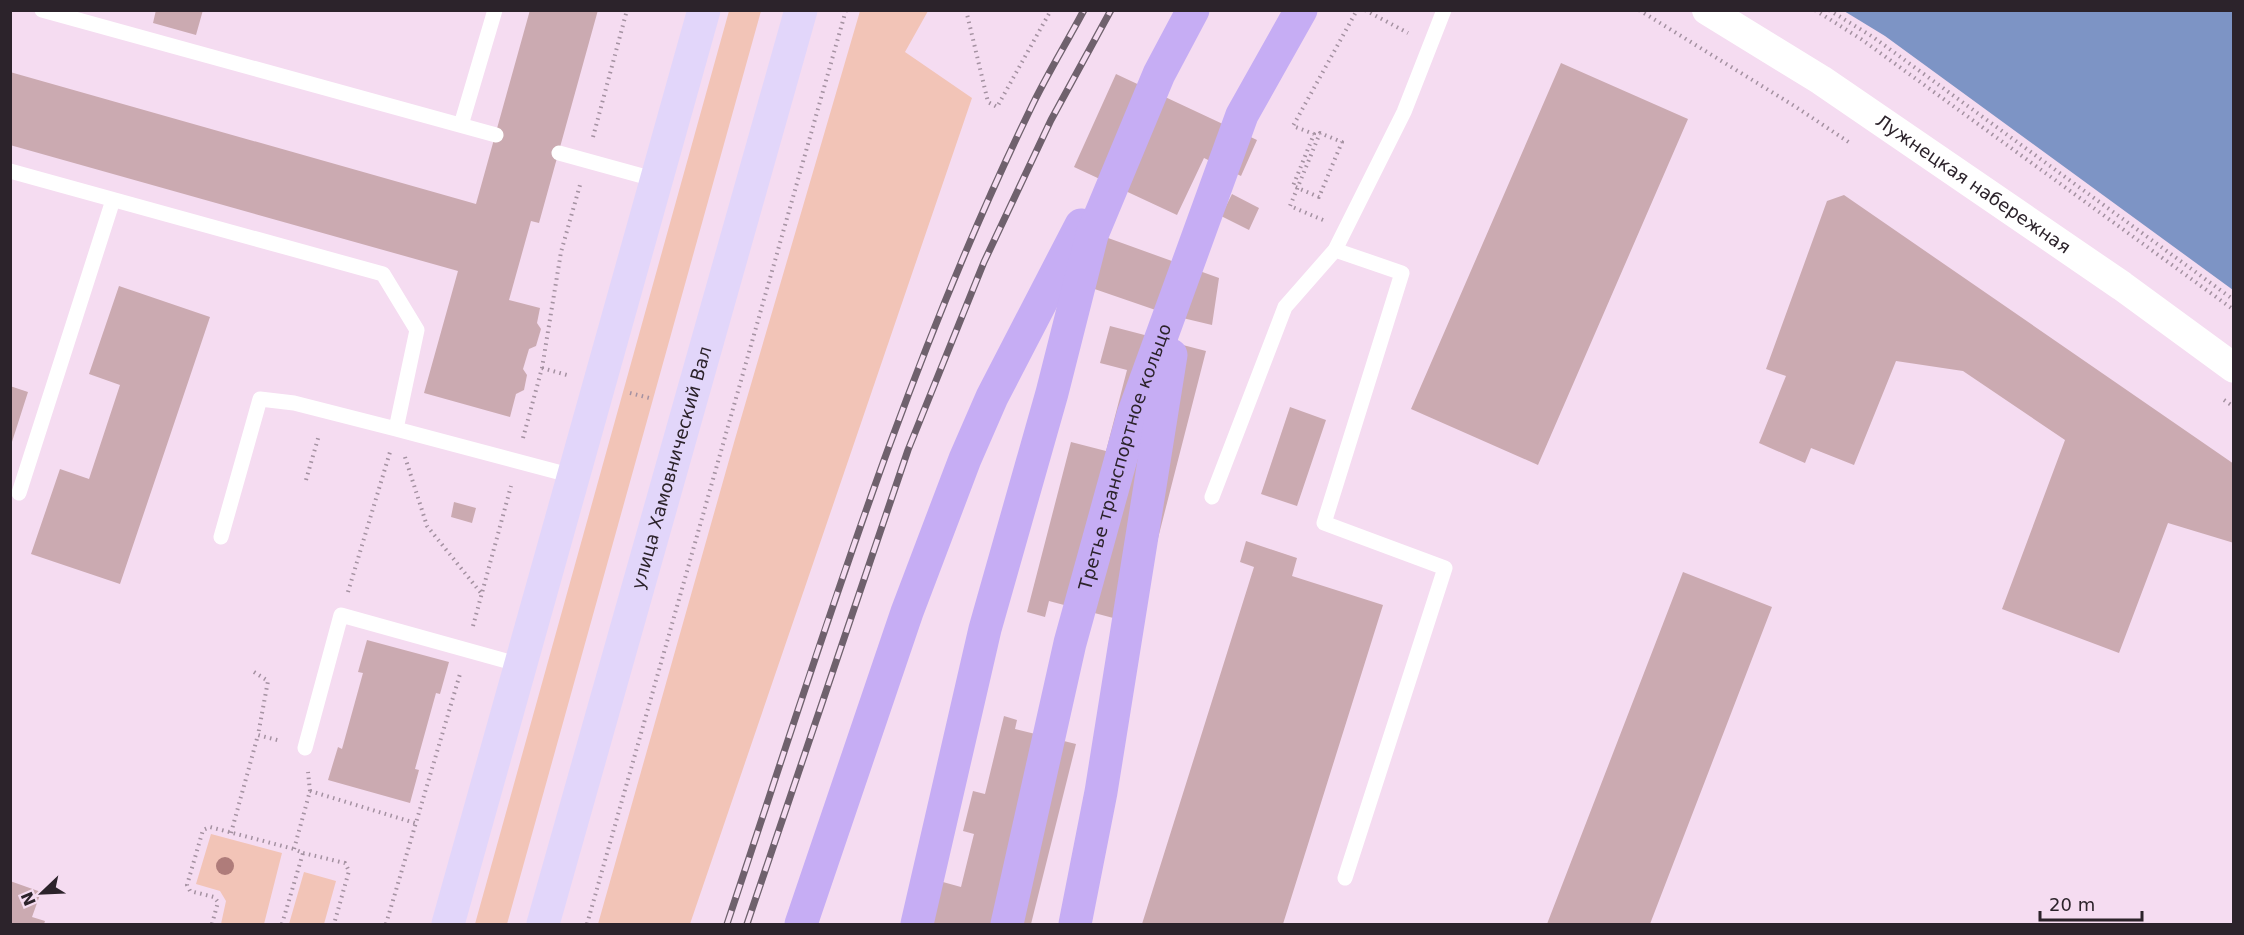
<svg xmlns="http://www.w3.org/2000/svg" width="2244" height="935" viewBox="0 0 2244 935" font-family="'DejaVu Sans',sans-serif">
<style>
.green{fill:#f2c4b7}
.water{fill:#7d94c5}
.building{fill:#cbaab1}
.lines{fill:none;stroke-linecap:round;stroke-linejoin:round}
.path{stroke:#a491a1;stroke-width:4;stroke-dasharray:1.5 4.5;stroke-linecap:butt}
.service{stroke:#fff;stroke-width:15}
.minor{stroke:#fff;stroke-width:30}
.secondary{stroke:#e2d6fa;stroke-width:33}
.primary{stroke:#c6adf4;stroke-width:33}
.rail-casing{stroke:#6f616d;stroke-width:7}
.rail{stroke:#f5dcf1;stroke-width:4.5;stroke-dasharray:14;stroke-linecap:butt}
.tree{fill:#af7c7a}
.labels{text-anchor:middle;stroke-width:4.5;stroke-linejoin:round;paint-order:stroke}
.street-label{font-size:18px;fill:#2c232b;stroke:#f5dcf1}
</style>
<rect width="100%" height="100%" fill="#f5dcf1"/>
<path class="green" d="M729,11H761L507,924H475Z
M860,11H928L905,52L972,98L690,924H598L735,439Z
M211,834L282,853L264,924H221L226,901L220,891L196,884Z
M304,872L336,881L324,924H289Z"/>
<path class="water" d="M1844,11H2233V290L1885,36Z"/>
<path class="building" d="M156,10H203L196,35L153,23Z
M530,10H598L539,223L531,221L509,300L540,308L537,323L541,329L536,346L529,349L523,369L527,375L524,390L516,394L510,417L424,393L458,271L10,145V72L476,204Z
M1561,63L1688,119L1538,465L1411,409Z
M1116,74L1257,140L1241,176L1204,158L1177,215L1074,167Z
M1232,194L1259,208L1249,230L1221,216Z
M1844,195L2234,464V543L2168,523L2119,653L2002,609L2065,440L1963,371L1896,361L1854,465L1811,448L1805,463L1759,443L1786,376L1766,369L1827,201Z
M1097,234L1219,278L1212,325L1170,315L1080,284Z
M119,286L210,317L120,584L31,554L60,469L89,479L120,385L89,374Z
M1110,326L1206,351L1136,624L1049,601L1045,617L1027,612L1071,442L1106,451L1127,370L1100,363Z
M10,386L28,392L11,445H10Z
M1290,407L1326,420L1297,506L1261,494Z
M454,502L476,508L472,523L451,517Z
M1246,541L1297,558L1292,576L1383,605L1283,924H1142L1254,567L1240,562Z
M1683,572L1772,607L1650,924H1547Z
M367,640L449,662L440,694L436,693L415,769L419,770L410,803L328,780L338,747L342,749L363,673L358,672Z
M1004,716L1017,720L1015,729L1076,744L1031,924H921L932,879L961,887L974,834L963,831L973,791L985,794Z
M10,881L41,892L32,917L45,921L44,924H10Z"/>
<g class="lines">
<path class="path" d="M966,10L988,102L997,107L1051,10
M1365,10L1408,33
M1639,10L1796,107L1850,143
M1815,10L1861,39L2234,310
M1829,10L1873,37L2234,300
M593,137L627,10
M1323,220L1290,206L1320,133L1342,142L1319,197L1293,186L1314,134L1293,126L1357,10
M542,368L567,375
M630,393L653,399
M2224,400L2234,407
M523,438L542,368L561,252L580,185
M405,457L427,526L481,593
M306,480L319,435
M348,592L390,452
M473,626L511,486
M254,672L268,681L258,735
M310,791L415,823
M231,833L258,735L281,741
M303,853L345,863L349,871L334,924
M212,924L218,902L214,897L190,891L187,885L203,830L210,827L294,849
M282,924L303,853L294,849L310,791L308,772
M386,924L460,674
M587,924L846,10"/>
<path class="service" d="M42,10L496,135
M461,125L495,10
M559,153L657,180
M10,171L383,274L417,330L396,429L573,476
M1335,250L1402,273L1324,523L1445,568L1345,878
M19,493L113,200
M1212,497L1285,307L1335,250L1404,112L1444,10
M221,537L260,399L294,403L396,429
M305,748L341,615L521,665"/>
<path class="minor" id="s1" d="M1707,10L1821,80L2122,286L2234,368"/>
<g class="secondary">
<path d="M448,924L704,10"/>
<path id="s2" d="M543,924L801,10"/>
</g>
<g class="primary">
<path d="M801,924L907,612L965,459L992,397L1081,225"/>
<path d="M917,924L985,629L1052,393L1092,235L1159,74L1193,10"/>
<path id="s3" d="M1007,924L1070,643L1133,415L1242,115L1301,10"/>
<path d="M1075,924L1101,792L1171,355"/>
</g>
<g class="rail-casing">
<path id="rail" d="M727,924C819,650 903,371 1030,110C1046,76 1066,44 1084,10
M747,924L908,450L984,262L1051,120L1111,10"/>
</g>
<use href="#rail" class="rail"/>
</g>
<circle class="tree" cx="225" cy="866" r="9"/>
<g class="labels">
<g class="street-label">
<text dy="6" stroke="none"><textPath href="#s1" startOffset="318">Лужнецкая набережная</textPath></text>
<text dy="6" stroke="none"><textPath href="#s3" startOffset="482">Третье транспортное кольцо</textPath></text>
<text dy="6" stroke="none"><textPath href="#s2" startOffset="474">улица Хамовнический Вал</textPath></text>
</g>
</g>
<rect width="2244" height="935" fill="none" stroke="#2c232b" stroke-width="24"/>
<g transform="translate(42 893) rotate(247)" stroke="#f5dcf1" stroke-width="4.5" paint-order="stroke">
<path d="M0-4.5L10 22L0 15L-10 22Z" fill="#2c232b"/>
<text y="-9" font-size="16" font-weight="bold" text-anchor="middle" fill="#2c232b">N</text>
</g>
<path d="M2040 911v9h102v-9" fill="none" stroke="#2c232b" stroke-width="3"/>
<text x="2049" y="911" font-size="18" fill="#2c232b" stroke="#f5dcf1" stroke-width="4.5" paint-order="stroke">20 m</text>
</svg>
